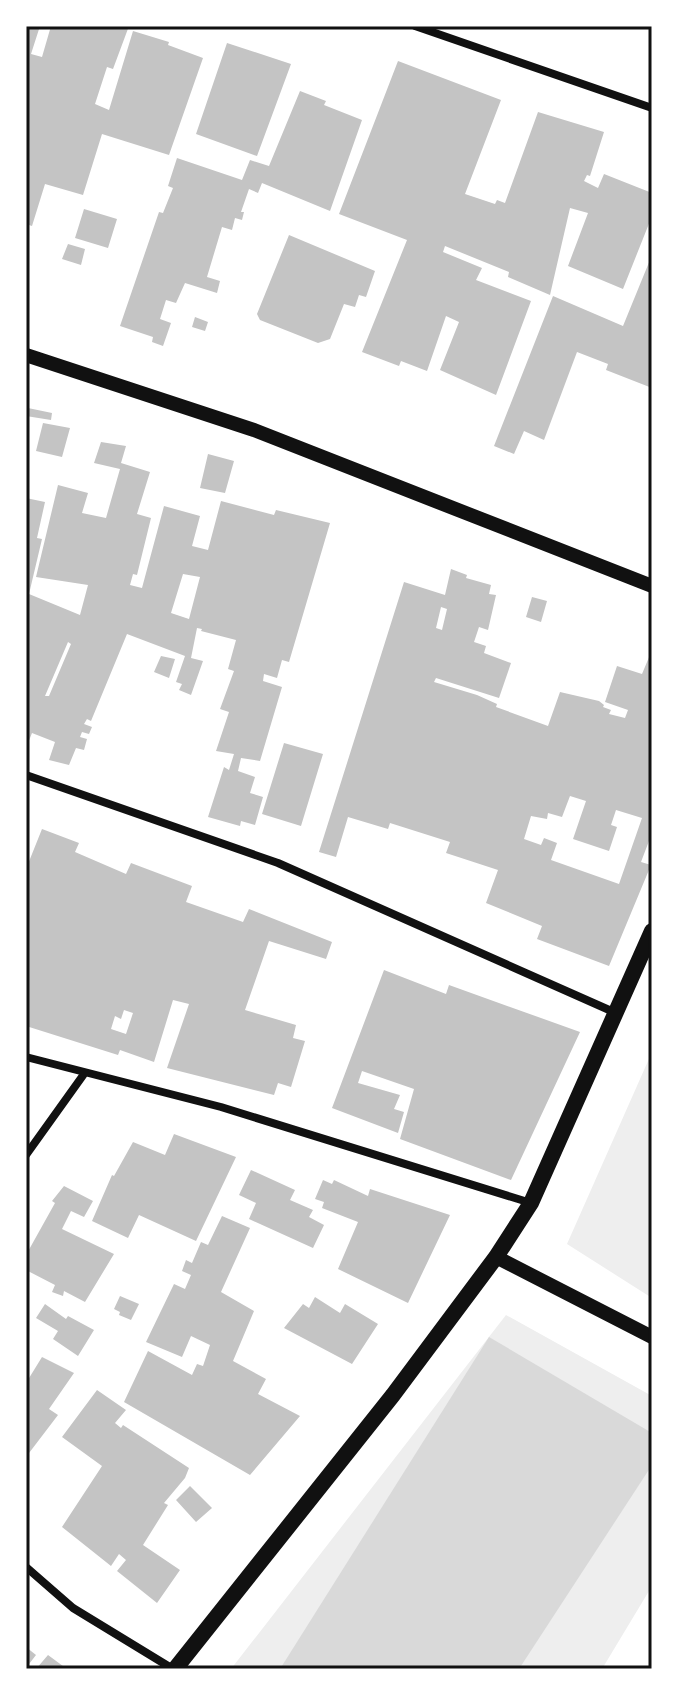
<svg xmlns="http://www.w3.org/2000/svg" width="678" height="1695" viewBox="0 0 678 1695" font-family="'Sofia Sans Condensed',sans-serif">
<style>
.green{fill:#eee}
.water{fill:#d9d9d9}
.building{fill:#c4c4c4;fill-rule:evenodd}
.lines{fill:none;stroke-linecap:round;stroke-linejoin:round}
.minor{stroke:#111;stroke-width:8}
.tertiary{stroke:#111;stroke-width:14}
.secondary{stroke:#111;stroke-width:16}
.neatline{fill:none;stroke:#111;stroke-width:3}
</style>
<rect width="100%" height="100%" fill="#fff"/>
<path class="green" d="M652,1052V1298L567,1244Z
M506,1315L652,1396V1586L602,1669H231Z"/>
<path class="water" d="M489,1337L652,1433V1465L519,1669H280Z"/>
<path class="building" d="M26,26H40L31,54L42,57L51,26H129L113,69L107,67L95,104L109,110L133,31L169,42L168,45L203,58L169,155L102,134L83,195L45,184L32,226L26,224Z
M227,43L291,64L257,156L196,134Z
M398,61L501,100L465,194L495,204L497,200L505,203L538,112L604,132L590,176L587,175L584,181L598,188L604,174L652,193V216L623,289L568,266L588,213L570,208L550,295L508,277L509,272L445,246L443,252L482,268L476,280L531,301L496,395L440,370L459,322L446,316L427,371L401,361L399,366L362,352L407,240L339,214Z
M300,91L326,101L324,105L362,120L330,211L262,183L258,193L249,189L241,212H244L242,220L235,218L232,230L222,227L207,277L220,281L217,293L185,283L176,303L166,300L160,319L171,323L163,346L152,342L153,337L120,326L159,212L163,213L173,188L168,186L177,158L242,180L250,160L269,166Z
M84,209L117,219L108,248L75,238Z
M289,235L375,271L366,297L359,295L355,307L344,304L330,339L318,343L260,320L257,314Z
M68,244L85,249L81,265L62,259Z
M652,255V388L606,370L608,364L577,352L544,440L524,431L514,454L494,446L553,296L623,326Z
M195,317L208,322L205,331L192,327Z
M26,400H29L28,408L52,413L51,420L26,416Z
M43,423L70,428L62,457L36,451Z
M101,442L126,446L121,463L150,472L137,514L151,518L137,575L133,574L130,585L142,588L164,506L200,516L192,546L208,550L221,501L274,515L276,510L330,523L289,662L282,660L277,678L264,674L263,681L282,687L260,761L241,758L238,771L255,777L250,793L263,797L255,825L241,821L240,826L208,817L224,767L229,770L234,754L216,751L229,712L220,709L234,671L228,669L236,640L201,631L202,629L197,628L191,658L203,661L191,695L179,690L182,684L176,682L185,656L127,634L91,721L87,719L84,724L92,727L89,734L82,732L80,737L87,739L84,750L76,748L69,765L49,760L55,742L32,733L26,748V498L45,502L37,538L42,539L29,594L80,615L88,585L36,577L58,485L88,493L82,513L106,518L120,469L94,463ZM183,574L200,577L189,619L171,613ZM68,642L71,644L49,696H45Z
M208,454L234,461L225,493L200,488Z
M451,569L467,575L466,578L491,585L489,594L496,595L488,630L479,627L474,642L486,646L484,653L511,663L499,698L436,678L434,682L477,695L497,704L496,707L548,726L560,692L599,701L604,705L603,707L611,710L609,714L625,718L628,710L605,702L617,666L642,674L652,650V833L641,862L651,865L609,966L537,939L542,926L486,903L498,870L446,853L450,842L390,823L388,829L348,817L336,857L319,852L404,582L445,595ZM441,607L447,609L442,630L436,628ZM570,796L586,801L573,839L609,851L617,827L611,825L616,810L642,818L619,884L551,860L557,843L544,838L541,845L524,839L531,816L547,819L548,813L562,817Z
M532,597L547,601L541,622L526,617Z
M161,656L175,659L169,678L154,672Z
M284,743L323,754L301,826L262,814Z
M42,829L79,843L75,852L126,874L131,863L192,886L186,902L243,922L249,909L332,942L326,959L269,941L245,1010L296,1025L293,1038L305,1041L291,1087L278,1083L274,1095L167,1068L189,1004L173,1000L154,1062L120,1050L118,1055L26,1026V869ZM124,1010L133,1013L126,1034L111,1029L115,1016L121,1019Z
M384,970L446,994L449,985L580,1032L511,1180L400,1139L414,1089L362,1071L358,1083L400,1095L394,1109L404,1112L398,1133L332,1108Z
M174,1134L236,1157L196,1241L139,1215L128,1238L92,1221L112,1175L114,1176L133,1142L165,1155Z
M251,1170L295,1190L290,1200L313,1210L309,1217L324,1225L313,1248L249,1219L256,1203L239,1195Z
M323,1180L332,1184L334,1180L368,1196L370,1189L450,1215L408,1303L338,1269L358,1222L322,1208L324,1202L315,1199Z
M64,1186L93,1201L84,1217L71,1211L62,1229L114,1254L85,1302L64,1291L63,1296L52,1292L55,1285L26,1270V1255L55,1203L52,1201Z
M222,1216L250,1228L221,1292L254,1311L233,1361L266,1379L258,1394L300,1416L250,1475L124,1402L148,1351L192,1375L197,1364L203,1366L210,1345L191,1336L182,1357L146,1342L174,1284L185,1289L191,1275L182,1271L186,1260L192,1263L201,1242L208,1245Z
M120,1296L139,1304L131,1320L119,1315L120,1312L114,1309Z
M315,1297L340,1313L345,1304L378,1324L352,1364L284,1328L303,1304L309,1308Z
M45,1304L66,1319L68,1316L94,1330L78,1356L53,1339L58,1331L36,1318Z
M42,1357L74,1373L49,1409L58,1415L26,1457V1383Z
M97,1390L126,1410L115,1423L121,1428L123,1425L189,1468L185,1478L164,1503L168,1505L143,1545L180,1570L157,1603L117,1571L126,1560L119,1554L111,1566L62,1527L102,1466L62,1437Z
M190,1486L212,1508L196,1522L176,1500Z
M26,1647L36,1655L26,1668Z
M48,1655L67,1669H36Z"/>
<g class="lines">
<path class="minor" d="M415,26L652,108
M26,775L278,863L616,1013
M26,1057L221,1107L531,1203
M26,1155L84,1074
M26,1567L73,1608L173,1669"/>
<path class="tertiary" d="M26,355L254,430L652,586
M496,1257L652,1337"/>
<path class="secondary" d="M175,1669L393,1395L496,1257L531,1203L652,931"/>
</g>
<rect width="678" height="1695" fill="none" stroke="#ffffff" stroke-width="56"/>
<rect x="28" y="28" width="622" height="1639" class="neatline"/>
</svg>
